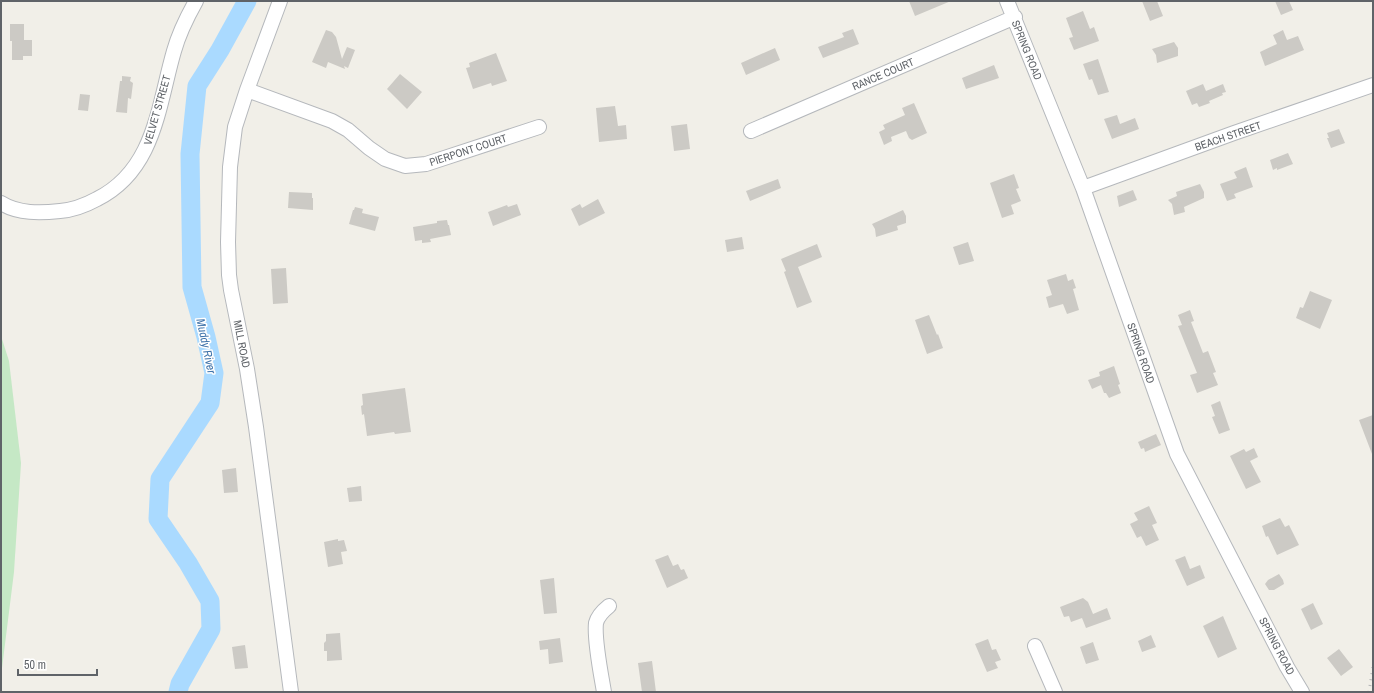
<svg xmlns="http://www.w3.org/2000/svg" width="1374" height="693" viewBox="0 0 1374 693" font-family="'Archivo Narrow',sans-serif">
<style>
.green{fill:#c5e8c5}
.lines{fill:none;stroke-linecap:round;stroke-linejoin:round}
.river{stroke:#aadaff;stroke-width:19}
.building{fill:#cccac5}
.minor-casing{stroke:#b5b8bc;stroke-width:16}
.minor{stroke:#fff;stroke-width:14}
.rail{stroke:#b6b7b8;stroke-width:3;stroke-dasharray:1 5;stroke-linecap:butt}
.labels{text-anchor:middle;stroke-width:3;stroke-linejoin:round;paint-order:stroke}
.street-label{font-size:11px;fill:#5f6368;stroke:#fff}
.water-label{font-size:12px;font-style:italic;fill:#4174aa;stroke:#fff}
</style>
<rect width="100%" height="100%" fill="#f1efe8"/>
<path class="green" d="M1,336L9,361L21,463L14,572L1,676Z"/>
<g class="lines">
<path class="river" d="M178,692L180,684L211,629L210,601L188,563L158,519L160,479L210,403L214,373L206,337L192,287L190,154L197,86L220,50L247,1"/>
</g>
<path class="building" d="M909,1H951L915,16Z
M1142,1H1157L1163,16L1150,21Z
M1275,1H1289L1293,10L1281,15Z
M1083,11L1090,29L1094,27L1099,41L1074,50L1069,38L1073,37L1066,18Z
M10,24H24V40H32V56H23V60H12V41H10Z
M853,29L859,44L823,58L818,47L844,37L842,33Z
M326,30L332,32L336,37L342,59L347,47L355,50L348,68L344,66L345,69L328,62L326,68L312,62Z
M1283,30L1287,40L1298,36L1304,50L1265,66L1260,52L1277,44L1273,35Z
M1174,42L1178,48V56L1157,63L1156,55L1152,49Z
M775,48L780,60L746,75L741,63Z
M496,53L507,81L492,86L491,83L473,89L466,68L470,67L469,63Z
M1098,59L1109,92L1098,95L1092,79L1089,80L1083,64Z
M994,65L999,78L966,89L962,78Z
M400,74L422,92L407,109L387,89Z
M122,76L131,77L130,81L133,83L131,99L128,98L127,113L116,112L120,81H122Z
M1203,84L1206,91L1223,84L1226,92L1222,93L1223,95L1209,101L1210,103L1199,107L1197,103L1192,105L1186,91Z
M80,94L90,95L88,111L78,110Z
M914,103L927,133L912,140L909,138L906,131L891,137L892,141L884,145L879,132L885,129L883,125L905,115L902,108Z
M615,106L618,126L626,125L627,139L599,142L596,108Z
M1117,115L1120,124L1135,118L1139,129L1112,139L1104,119Z
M687,124L690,149L674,151L671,126Z
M1339,129L1345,143L1331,148L1327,138H1329L1327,133Z
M1288,153L1293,164L1277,170V168L1273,170L1270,160Z
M1246,167L1253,187L1234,194L1236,198L1227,201L1220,184L1237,178L1234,172Z
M1014,174L1019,188L1016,189L1021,201L1011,205L1014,214L1002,218L990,183Z
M778,179L781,188L750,201L746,191Z
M1200,184L1204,192V198L1184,207L1185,212L1174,215L1172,204L1168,200L1177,196L1176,192Z
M1133,190L1137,200L1119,207L1117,196Z
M289,192L312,193V198H313V210L288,208Z
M598,199L605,213L579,226L571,209L580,204L582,208Z
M517,204L521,215L493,226L488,212L507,205L508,207Z
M355,207L363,209L362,213L379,217L375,231L349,224L353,210H354Z
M903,210L906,216V223L897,226L898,230L876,237L875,229L872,224Z
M447,220L448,225H449L451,235L430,239L431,242L422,243V240L415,241L413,227L437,223V221Z
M742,237L744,249L727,252L725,240Z
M968,242L974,261L959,265L953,247Z
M817,244L822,257L798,267L812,302L797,308L784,272L786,271L781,259Z
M286,268L288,303L273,304L271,269Z
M1066,274L1068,281L1073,279L1076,288L1073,289L1079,310L1067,314L1063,304L1049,308L1046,297L1052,295L1047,280Z
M1310,291L1332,300L1320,329L1296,318L1300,307L1303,308Z
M1190,310L1194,321L1191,322L1203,353L1208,351L1216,372L1213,373L1218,385L1197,393L1190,375L1197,373L1178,326L1182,325L1178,315Z
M929,315L937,335L938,334L943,348L927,354L915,320Z
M1114,366L1120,384L1118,385L1121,393L1109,398L1106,393H1104L1101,385L1092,389L1088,380L1100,376L1099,372Z
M405,388L411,432L395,434L394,432L367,436L364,414L362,415L361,406L363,405L362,394Z
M1220,401L1230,430L1219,434L1212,417L1215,416L1211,405Z
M1373,415V454H1372L1359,420Z
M1156,434L1161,445L1145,452L1144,448L1141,449L1138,442Z
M1254,448L1258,457L1250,461L1261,482L1246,489L1230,456L1244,449L1246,452Z
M236,468L238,492L224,493L222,470Z
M361,486L362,501L349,502L347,488Z
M1149,506L1157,523L1152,525L1159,540L1146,546L1141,536L1137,538L1130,524L1138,520L1134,513Z
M1280,518L1285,527L1289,525L1299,545L1277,555L1268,536L1266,537L1262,526Z
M338,539V541L344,540L347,551L341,552L343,564L328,567L324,542Z
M668,555L673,566L678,564L681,570L684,569L688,578L667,588L655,560Z
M1185,556L1190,569L1200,565L1205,578L1187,586L1175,560Z
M1279,574L1283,580L1284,584L1274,590H1269L1265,584L1268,580Z
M554,578L557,613L544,614L540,580Z
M1083,598L1088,602L1093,614L1107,608L1111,619L1086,628L1082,618L1071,622L1069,616L1064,617L1060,607Z
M1313,603L1323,624L1311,630L1301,609Z
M1223,616L1237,649L1218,658L1203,626Z
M340,633L342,660L327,661V651H324V643L326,641V634Z
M1151,635L1156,647L1142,652L1138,641Z
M560,638L563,662L549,664L548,649L540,650L539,641Z
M988,639L992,650L996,649L1001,660L995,662L998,668L987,672L975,644Z
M1093,642L1099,660L1086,664L1080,647Z
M245,645L248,668L235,669L232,647Z
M1339,649L1353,667L1341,676L1327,658Z
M652,661L656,692H642L638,663Z"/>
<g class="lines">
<g class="minor-casing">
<path id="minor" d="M280,1L247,90L235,127L230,167L228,242L229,275L231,290L247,369L256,427L291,692
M1007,1L1083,188L1177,454L1287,667L1302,692
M247,90L332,121L348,130L369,148L385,159L405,166L426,164L539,127
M751,131L1015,17
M1083,188L1234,133L1373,85
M1,203C18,214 41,213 60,211C73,210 86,205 97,199C155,170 158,106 174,51C179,33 187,17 196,1
M1035,646L1055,692
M604,692C601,674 594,640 596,623C598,615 604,610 609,606"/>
</g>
<use href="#minor" class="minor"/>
<path class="rail" d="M1369,692L1373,667"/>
</g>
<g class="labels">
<g class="street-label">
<text transform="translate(1027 50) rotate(68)" y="4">SPRING ROAD</text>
<text transform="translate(883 74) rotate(-23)" y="4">RANCE COURT</text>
<text transform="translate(157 110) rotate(-74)" y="4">VELVET STREET</text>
<text transform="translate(1228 136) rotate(-19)" y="4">BEACH STREET</text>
<text transform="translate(468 150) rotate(-18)" y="4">PIERPONT COURT</text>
<text transform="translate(242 344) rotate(79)" y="4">MILL ROAD</text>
<text transform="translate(1141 353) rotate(71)" y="4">SPRING ROAD</text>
<text transform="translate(1277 646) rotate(62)" y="4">SPRING ROAD</text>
</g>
<g class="water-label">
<text transform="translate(206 346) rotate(78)" y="4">Muddy River</text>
</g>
</g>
<rect width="1374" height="693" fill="none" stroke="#5f6368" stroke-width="4"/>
<path d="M18 669v6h79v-6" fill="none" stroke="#5f6368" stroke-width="2"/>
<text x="24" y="669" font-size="12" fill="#5f6368" stroke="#ffffff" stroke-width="3" paint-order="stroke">50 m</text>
</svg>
